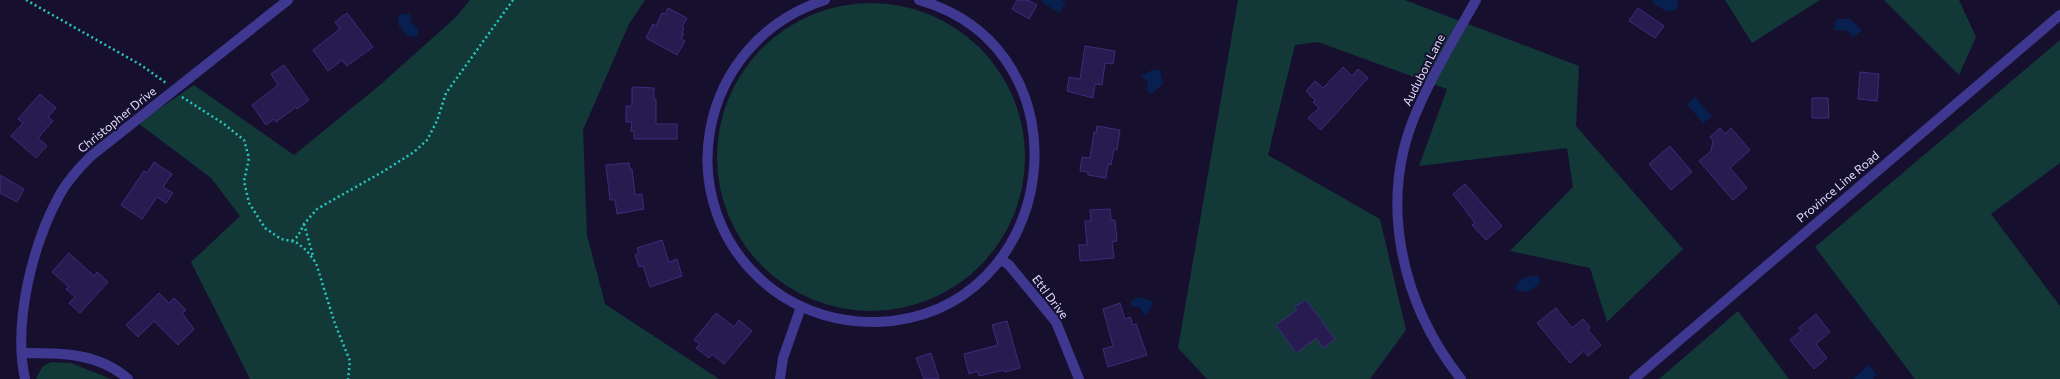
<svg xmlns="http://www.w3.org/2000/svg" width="2060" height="379" viewBox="0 0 2060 379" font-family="Commissioner,sans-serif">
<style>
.green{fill:#123838}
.water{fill:#072050}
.building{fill:#271b50;stroke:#3e2b7e}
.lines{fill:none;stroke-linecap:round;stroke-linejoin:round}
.path{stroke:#28c8c2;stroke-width:2.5;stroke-dasharray:2 3;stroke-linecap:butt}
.minor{stroke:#3e3890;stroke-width:10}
.labels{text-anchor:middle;stroke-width:4;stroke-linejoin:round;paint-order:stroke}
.street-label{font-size:12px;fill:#e2ddff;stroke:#16102e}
</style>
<rect width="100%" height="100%" fill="#16102e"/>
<path class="green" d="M470,0H645L629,24L583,130L587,235L605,304L719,379H250L191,262L240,216L211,178L138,123L194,85L294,155L380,85L456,17Z
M1238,0H1405L1579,66L1576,126L1683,249L1607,322L1590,268L1510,251L1573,187L1567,148L1419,166L1447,89L1318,42L1295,45L1268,155L1380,219L1406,330L1370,379H1207L1178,348Z
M1725,0H1820L1752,43Z
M1884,0H1959L1976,37L1959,75Z
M717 157a154 154 0 1 1 308 0a154 154 0 1 1-308 0Z
M2060,40V163L1991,214L2060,306V379H1915L1815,247Z
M1738,311L1789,379H1659Z
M51,362L71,363L111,379H36L42,367Z"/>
<path class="water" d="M1043,0H1061L1066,2L1060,13L1041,2Z
M1652,0H1677L1679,5L1676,10L1667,12L1653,3Z
M402,14H410L411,22L418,29V34L416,37L406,35L404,31C399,26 397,26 398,18Z
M1836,19H1850L1862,30L1854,37L1847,31L1834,30Z
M1154,69L1160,71L1163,84L1151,94L1147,91L1148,82L1141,76Z
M1695,97L1712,116L1703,123L1687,104Z
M1530,276H1539L1540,283L1528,292L1518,291L1515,287L1521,279Z
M1139,297L1153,302L1147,315H1144L1141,308L1131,306V301Z
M1869,365L1877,375L1873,379H1853Z"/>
<path class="building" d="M1017,0H1028L1037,5L1029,19L1012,9Z
M668,8L687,18L682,27L684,28L682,33L684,34L681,39L685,41L677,55L646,38L653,24L656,26L662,13L665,14Z
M1638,8L1664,26L1655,38L1629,21Z
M347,13L373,47L347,66L342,60L328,71L313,50L340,29L335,22Z
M1085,46L1115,51L1113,64L1105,63L1102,85L1095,84L1093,98L1067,91L1069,77L1080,79Z
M284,65L309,100L297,109L296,107L276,122L274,119L266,125L252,105L278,85L271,74Z
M1343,67L1352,76L1358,69L1368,78L1321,130L1308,118L1319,108L1313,102L1315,100L1306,91L1315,81L1323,88Z
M1860,72L1879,74L1877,101L1858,99Z
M632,87L654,88V99H656V124H677V139H634V131H631L632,122H626V106H632Z
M40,94L56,108L48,117L53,121L38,138L47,146L36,158L11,136L23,123L18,119Z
M1812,98H1828L1829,118H1812Z
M1097,126L1120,130L1117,150L1114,149L1111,165L1108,164L1106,178L1088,175V172L1080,171L1082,157L1090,158L1094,132L1096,133Z
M1720,128L1725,134L1731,128L1750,150L1730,168L1747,188L1733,200L1699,161L1711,151L1713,141L1710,137Z
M1670,146L1692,172L1671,190L1649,164Z
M154,162L172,174L163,187L173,193L166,203L157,197L142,219L121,205L144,171L147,173Z
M629,163L630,169H632L635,195L642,194L644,209L617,214L615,200H610L606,165Z
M0,175L24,189L17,202L0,193Z
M1465,184L1502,226L1486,240L1472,225L1475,223L1453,194Z
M1110,209L1111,220H1115L1117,241L1112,242L1114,258L1080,261L1079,245H1087L1085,221H1091L1090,210Z
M662,240L669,262L677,259L682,276L650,287L643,266L639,267L635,255L639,253L637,248Z
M69,253L94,276L97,272L108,282L80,313L69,303L75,297L66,289L69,287L52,272Z
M159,293L169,303L174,298L186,310L182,313L194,329L178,345L154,321L138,337L126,325Z
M1306,300L1335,339L1323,348L1316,338L1296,353L1276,325L1297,310L1295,307Z
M1120,303L1125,319L1130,317L1133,325L1136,324L1147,355L1108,367L1103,349L1113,346L1103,309Z
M1556,308L1572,328L1583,319L1590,327L1588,330L1601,345L1588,356L1584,351L1570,363L1537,323Z
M716,313L734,327L739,320L752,331L724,364L712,354L709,358L696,348L700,344L694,340Z
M1816,314L1830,332L1816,344L1827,358L1814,369L1790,340L1801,331L1799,328Z
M1007,321L1020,368L1005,372L1004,370L979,376L978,371L969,374L964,354L998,345L992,325Z
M931,353L939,379H924L916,358Z"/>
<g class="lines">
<path class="path" d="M26,0L141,65L166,83
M182,97L224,124L244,140L249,158L244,181L249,203L265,228L281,239L296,242L307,251L316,263L335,324L350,361L348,379
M304,224L313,256
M292,241L298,236L304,224L317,209L384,171L414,152L427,140L437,121L446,93L513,0"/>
<path class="minor" d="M825,0C697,41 665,206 772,289C802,312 840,323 878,322C1061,314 1095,51 919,0
M1000,259L1009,265L1056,322L1079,379
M22,353C59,353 98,352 128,379
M25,379C13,323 32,246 59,196C67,181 79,168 91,156L288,0
M780,379L783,358L801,307
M1461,379C1400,302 1376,196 1420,104C1436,68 1457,34 1476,0
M1634,379L2060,15"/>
</g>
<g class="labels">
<g class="street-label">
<text transform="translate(1424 70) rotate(-63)" y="4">Audubon Lane</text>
<text transform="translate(117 120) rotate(-39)" y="4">Christopher Drive</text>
<text transform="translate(1838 187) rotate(-40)" y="4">Province Line Road</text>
<text transform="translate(1050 297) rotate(53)" y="4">Ettl Drive</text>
</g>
</g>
</svg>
